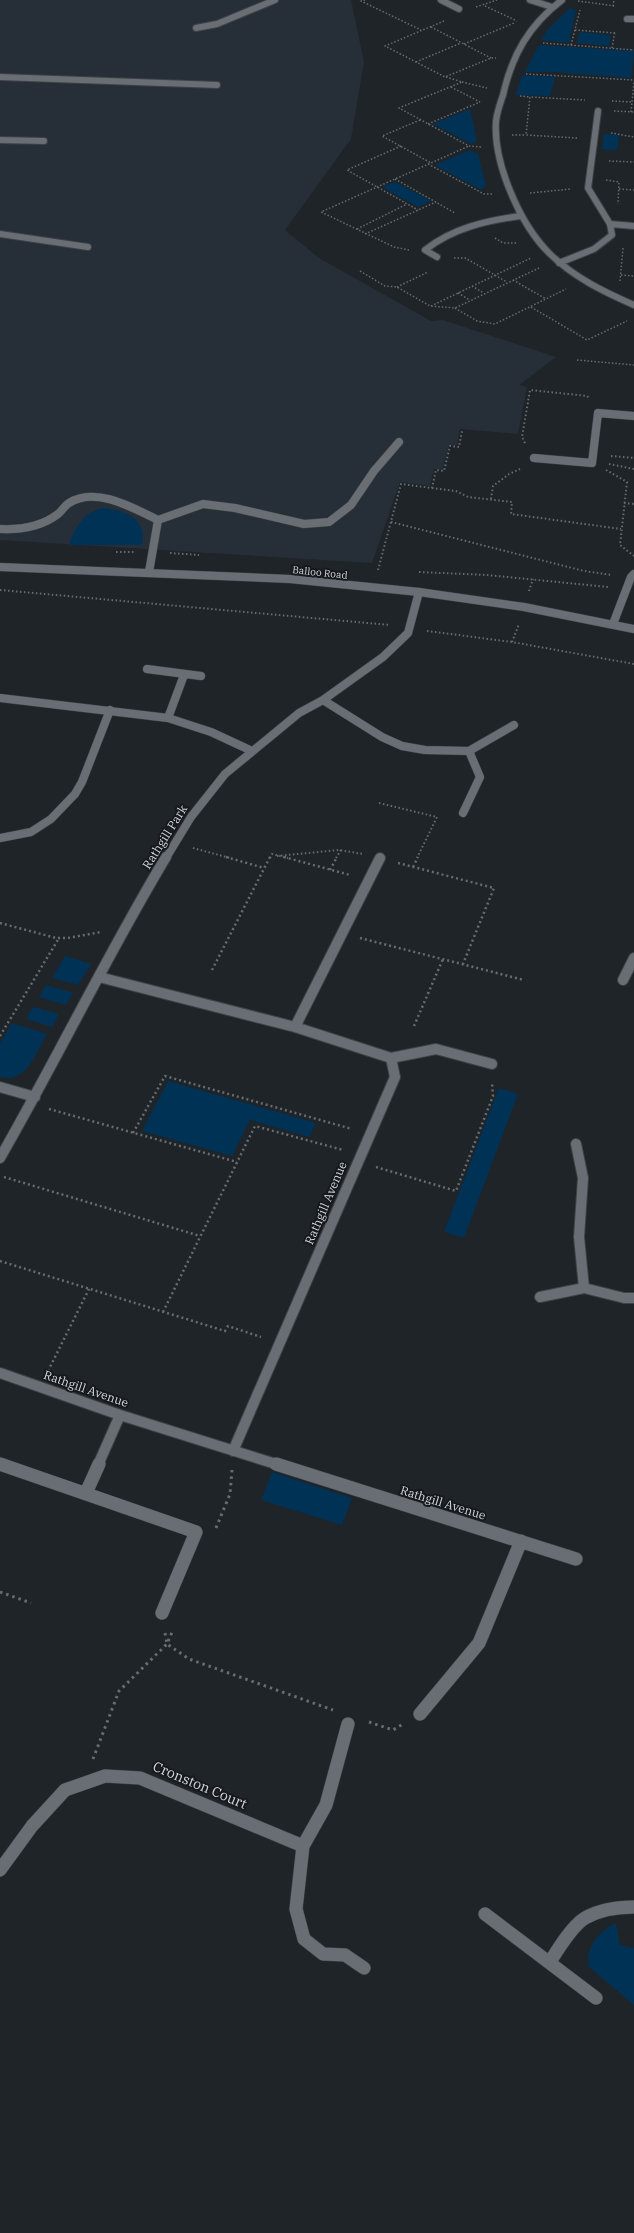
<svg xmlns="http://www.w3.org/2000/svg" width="634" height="2233" viewBox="0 0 634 2233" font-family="'IBM Plex Serif',serif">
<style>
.built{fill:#262f38}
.green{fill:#003255}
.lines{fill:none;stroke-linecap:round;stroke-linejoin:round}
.service-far2-casing{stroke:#3e4245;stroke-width:8}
.service-far1-casing{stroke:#3e4245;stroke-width:9}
.service-casing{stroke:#3e4245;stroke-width:12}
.minor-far3-casing{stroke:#3e4245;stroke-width:8}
.minor-far2-casing{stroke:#3e4245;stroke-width:9}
.minor-far1-casing{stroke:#3e4245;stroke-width:12}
.minor-casing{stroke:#3e4245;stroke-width:14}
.tertiary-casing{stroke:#3e4245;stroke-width:9}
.path-far3{stroke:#676c70;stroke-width:1.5;stroke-dasharray:1.5 2;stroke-linecap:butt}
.path-far2{stroke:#676c70;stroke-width:2;stroke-dasharray:1.5 2.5;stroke-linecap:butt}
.path-far1{stroke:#676c70;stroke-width:2.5;stroke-dasharray:2 3;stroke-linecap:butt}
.path{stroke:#676c70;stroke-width:3;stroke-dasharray:2.5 4;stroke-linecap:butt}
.service-far2{stroke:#686e74;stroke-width:6}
.service-far1{stroke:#686e74;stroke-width:8}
.service{stroke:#686e74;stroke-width:10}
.minor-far3{stroke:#686e74;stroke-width:6}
.minor-far2{stroke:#686e74;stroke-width:8}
.minor-far1{stroke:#686e74;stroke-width:10}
.minor{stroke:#686e74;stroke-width:13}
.tertiary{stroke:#686e74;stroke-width:8}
.labels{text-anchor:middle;stroke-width:4;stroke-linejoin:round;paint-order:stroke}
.far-street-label{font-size:10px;fill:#d4d7da;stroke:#161a1f}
.street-label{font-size:12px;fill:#d4d7da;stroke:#161a1f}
.near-street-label{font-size:14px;fill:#d4d7da;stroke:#161a1f}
</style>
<rect width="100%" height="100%" fill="#1f2429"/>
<path class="built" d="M0,0H351L364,62L351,139L285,230L319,258L431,321L443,320L556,357L519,385L527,387L518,434L460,429L457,445H449L442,470L434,469L430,486L400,482L372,563L0,540Z"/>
<path class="green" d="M570,8L576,10L569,43L541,40L549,28Z
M580,32L611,35L609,46L576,43Z
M539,45L634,51L631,78L554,72H525Z
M522,75L555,77L550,96L516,95Z
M470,109L477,141L471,144L433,124Z
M604,134L619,135L617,150L602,149Z
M470,150L478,154L486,186L481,190L435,165Z
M395,182L431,201L418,207L382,187Z
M104,508C127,511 147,519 142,545H69C75,527 84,511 104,508Z
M65,956L91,964L78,985L52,978Z
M46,985L73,993L66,1005L39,997Z
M33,1007L59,1014L52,1027L26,1019Z
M12,1023L47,1034C37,1051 26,1085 0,1077V1043Z
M168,1081L316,1123L309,1137L250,1120L232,1156L142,1131Z
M499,1088L518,1094L464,1238L444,1232Z
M272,1472L352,1498L342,1525L261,1500Z
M616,1923L620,1945L634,1948V2005L589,1967C585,1947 599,1931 616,1923Z"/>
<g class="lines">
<g class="service-far2-casing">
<path id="service-far2" d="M196,28L217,24L275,0
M0,77L217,85
M0,140L44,141
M0,234L88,247"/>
</g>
<g class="service-far1-casing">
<path id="service-far1" d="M158,520L203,504L235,508L304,524L329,522L351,505L374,471L399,442
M0,529C21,530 41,527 58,514C62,511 64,506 69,503C96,486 133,508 158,520L149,572"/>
</g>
<g class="service-casing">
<path id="service" d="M391,1058L436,1049L492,1064"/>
</g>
<g class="minor-far3-casing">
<path id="minor-far3" d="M441,0L459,9
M530,0L552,7
M562,0C529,25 512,55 503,95C500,104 497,112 496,121C493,163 520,224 549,253C573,277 604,292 634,305
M627,19H634
M610,224L634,226
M437,257L425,250C453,228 485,221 520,216
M559,263L594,249L612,235L610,224L588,188L598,111"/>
</g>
<g class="minor-far2-casing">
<path id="minor-far2" d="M534,458L592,463L598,413L634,416
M613,624L631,577L634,574
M147,669L201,676
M0,698L168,718L211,732L252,751
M323,700L382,737L402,746L425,750L469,751L514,725
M168,718L184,675
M463,813L480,777L469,751
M0,838L31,832L51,819L75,794L82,782L110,710
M166,858L191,817L225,774L299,713L323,700L383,657L408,633L419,592"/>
</g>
<g class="minor-far1-casing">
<path id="minor-far1" d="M99,977L295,1027L391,1058L395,1077L233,1451
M623,980L634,958
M295,1027L380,858
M0,1087L35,1097
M576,1144L583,1178L579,1237L584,1288
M0,1158C57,1059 107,955 166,857
M540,1297L584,1288L624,1298H634
M0,1373L120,1415L279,1465
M0,1464L3,1465
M98,1465L120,1415"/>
</g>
<g class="minor-casing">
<path id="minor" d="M0,1464L196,1532L162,1613
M276,1464L576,1559
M86,1493L99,1464
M420,1714L479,1643L521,1541
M348,1724L326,1805L303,1846L296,1909L304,1939L323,1954L345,1955L364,1968
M0,1870L32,1826L65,1790L105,1776L140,1778L303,1846
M485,1914L596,1998
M550,1962C558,1949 572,1926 585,1918C599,1910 619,1907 634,1907"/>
</g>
<g class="tertiary-casing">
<path id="tertiary" d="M0,567L290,579L419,592L524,607L634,629"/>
</g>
<path class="path-far3" d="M365,0L361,1L421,30
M578,1L615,6
M485,6L517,21
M613,6L614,0
M476,7L497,0
M444,21L385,46L445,77L491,58H496
M431,27L491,58
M575,30L615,33
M543,43L634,50
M464,44L514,23
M571,45L580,10
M612,48L615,31
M416,62L461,43
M526,74L634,80
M446,77L462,82L399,108L469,146L481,147
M462,82L487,88
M451,87L480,102
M520,96L530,97
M612,101L632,102
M614,111L634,112
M631,112L634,82
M420,120L382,136L431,163
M428,124L480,102
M611,133L634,137
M512,135H526
M577,138L526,135L530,97L585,100
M401,146L347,170L418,210
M609,161L634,162
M428,164L484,194H493
M395,179L455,213
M606,180L619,182L618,204
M619,189L634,190
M530,193L571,189
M357,229L407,204
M365,234L436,202
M495,238L503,243H518
M409,250L394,247L321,212L469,146
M454,258H465L507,282
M360,271L385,286L397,287L430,306L455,308L539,268
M621,275L634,276
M513,280L546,299
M620,281L623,248
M472,286L484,293
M397,287L428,272
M458,293L470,300
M431,306L531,258
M531,307L587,340L627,321
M455,308L477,321L495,324L566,289
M577,360L634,365"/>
<path class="path-far2" d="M525,443L522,437L530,390L587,396L590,399
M611,456L634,458
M609,464L634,469
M606,470L627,482L620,545L634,556
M432,488L456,491L468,497L512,502L511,514L621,529
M491,499L493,486L509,474L520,469
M624,503L634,504
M391,522L584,571L612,575
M116,552H135
M170,553L199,555
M378,570L401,484L432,488L436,470L444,471L450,446L459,447L462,431
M419,572L487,575L608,587
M0,590L390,625
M529,591L533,579
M427,631L512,642L634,664
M512,642L519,624
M379,803L437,817L417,858
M193,848L230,858
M277,856L339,850L363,854
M270,858L272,854L288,858
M336,858L341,850"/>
<path class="path-far1" d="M226,857L264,868
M284,857L350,875
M398,863L494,888L463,964
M413,867L418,857
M330,870L337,857
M0,923L56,938H68L101,932
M360,938L524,980
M212,970L270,857
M414,1026L443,959
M0,1036L59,938
M49,1109L237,1162
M133,1133L165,1076L352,1129
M376,1167L456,1191L493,1096L492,1083
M4,1177L200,1236
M0,1261L225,1331L228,1326L261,1337
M163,1312L255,1126L343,1150
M48,1371L89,1289"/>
<path class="path" d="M216,1528L230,1494L232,1470
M0,1592L31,1603
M165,1633L167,1644L189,1659L333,1710
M369,1722L393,1730L403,1724
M93,1759L119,1691L167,1644L173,1630"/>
<use href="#service-far2" class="service-far2"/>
<use href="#service-far1" class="service-far1"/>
<use href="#service" class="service"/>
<use href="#minor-far3" class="minor-far3"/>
<use href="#minor-far2" class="minor-far2"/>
<use href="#minor-far1" class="minor-far1"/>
<use href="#minor" class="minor"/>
<use href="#tertiary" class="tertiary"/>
</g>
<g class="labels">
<g class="far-street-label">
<text transform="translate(320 572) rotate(6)" y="4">Balloo Road</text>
</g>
<g class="street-label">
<text transform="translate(165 837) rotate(-58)" y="4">Rathgill Park</text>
<text transform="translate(326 1203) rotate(-67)" y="4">Rathgill Avenue</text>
<text transform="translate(86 1389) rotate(19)" y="4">Rathgill Avenue</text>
<text transform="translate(443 1503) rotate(17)" y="4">Rathgill Avenue</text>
</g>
<g class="near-street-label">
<text transform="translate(200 1785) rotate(23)" y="5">Cronston Court</text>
</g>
</g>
</svg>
